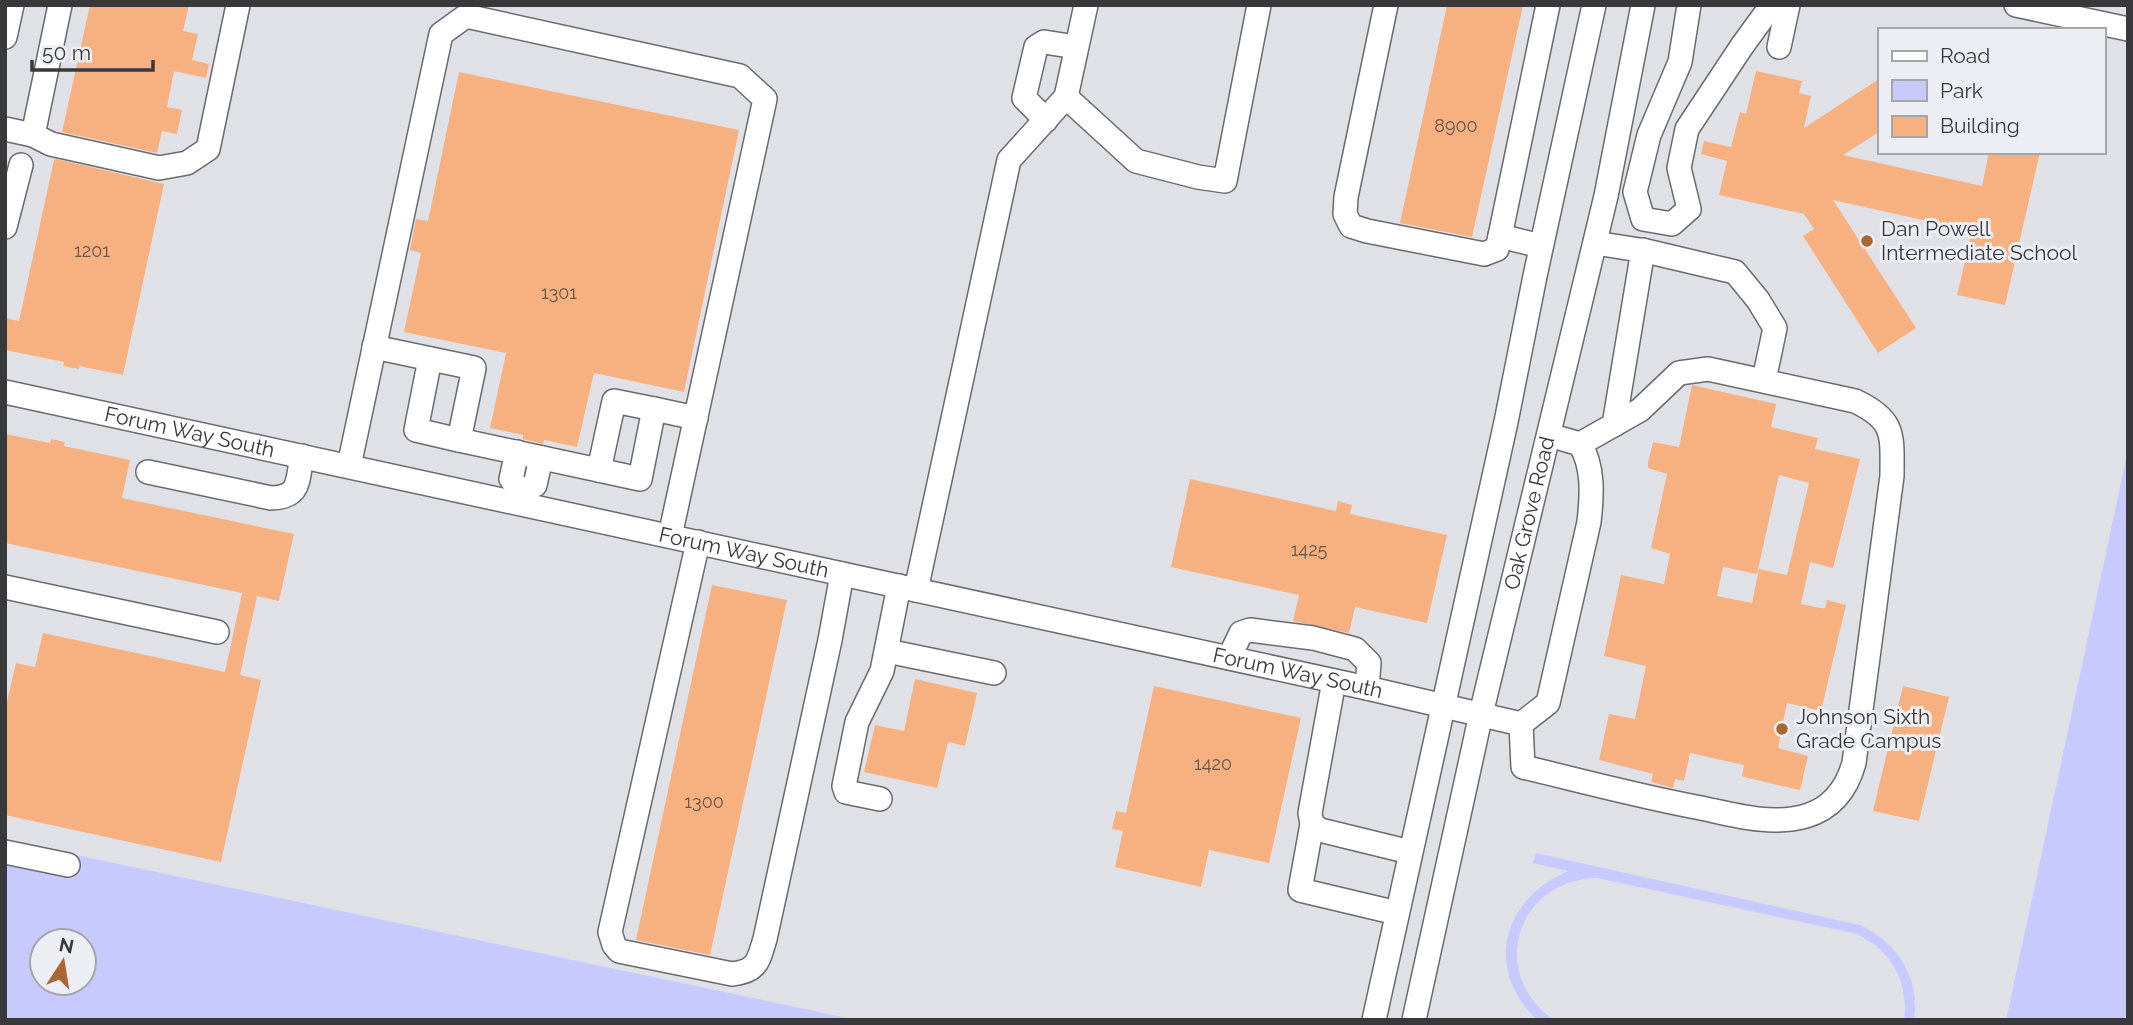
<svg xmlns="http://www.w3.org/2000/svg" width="2133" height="1025" viewBox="0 0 2133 1025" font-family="Raleway,sans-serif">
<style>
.green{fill:#c8caff;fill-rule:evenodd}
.building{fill:#f7b180;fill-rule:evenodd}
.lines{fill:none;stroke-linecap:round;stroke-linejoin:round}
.minor-casing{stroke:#6a6a6f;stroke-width:26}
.minor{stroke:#fff;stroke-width:23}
.poi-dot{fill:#aa6734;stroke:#edeef3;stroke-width:2.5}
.labels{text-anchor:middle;stroke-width:6;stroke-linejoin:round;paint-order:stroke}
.number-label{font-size:18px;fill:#68574c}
.poi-label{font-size:21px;fill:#39393b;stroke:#edeef3;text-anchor:start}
.street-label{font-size:21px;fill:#39393b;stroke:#edeef3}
</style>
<rect width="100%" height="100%" fill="#e0e1e6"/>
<path class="green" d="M2128,450V1020H2006Z
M5,840L857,1020H5ZM42,941H84V983H42Z
M1536,853L1860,925C1898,943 1920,977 1914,1020H1904C1909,981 1891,951 1857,934L1597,878C1517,879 1487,974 1554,1020H1537C1483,968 1503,899 1568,871L1533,863Z"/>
<path class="building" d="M90,5H189L183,31L198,34L192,60L209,64L206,78L174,71L167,107L182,110L177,134L162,131L157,153L62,132Z
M1447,5H1523L1472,237L1400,223Z
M1756,71L1802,81L1799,93L1811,96L1804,128L1879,79V132L1843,155L1982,186L1989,152H2040L2005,305L1957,295L1972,231L1833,200L1916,328L1878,353L1803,236L1814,229L1804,214L1719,195L1727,161L1701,154L1704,141L1731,147L1740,112L1746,114Z
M459,72L739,130L684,392L594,373L577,447L544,440L543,444L523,439V435L490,428L506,353L404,332L421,253L410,250L416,219L428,221Z
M56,159L164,184L123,375L79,366V369L63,366L64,362L5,350V318L19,321L54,160Z
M1692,385L1776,404L1771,427L1818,438L1815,449L1860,459L1833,568L1810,562L1801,604L1825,609L1827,600L1846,605L1821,711L1787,703L1778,748L1808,756L1800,790L1748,778L1742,776L1744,765L1690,753L1684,781L1675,779L1673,788L1651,782L1653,774L1599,760L1609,714L1635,719L1646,666L1604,656L1621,575L1664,584L1670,554L1651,548L1667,474L1648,468V463L1653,442L1679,447ZM1779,475L1809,483L1787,575L1759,569L1752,603L1717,596L1723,567L1757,574Z
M5,434L50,443L51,439L65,442L64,446L130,460L122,498L294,534L279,601L257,596L240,675L261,680L221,862L5,815V710L16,663L35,667L43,633L225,672L242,593L5,543Z
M1190,479L1336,511L1338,501L1352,505L1350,514L1447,535L1427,623L1355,607L1349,633L1293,621L1299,595L1171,567Z
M712,585L787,600L710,955L636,940Z
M915,679L977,693L965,746L948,742L937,788L864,772L875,725L904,731Z
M1154,686L1301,718L1269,863L1209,850L1201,887L1115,867L1123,831L1112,829L1116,811L1126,813Z
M1903,686L1949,697L1919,821L1873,811Z"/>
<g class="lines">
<g class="minor-casing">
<g id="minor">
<path d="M1386,5L1346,197L1345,214L1351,226L1367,231L1484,254L1497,249L1500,236L1541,246"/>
<path d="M1689,5L1680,62L1649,135L1635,192L1643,219L1672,224L1689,209L1679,168L1687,129L1742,46L1766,13L1777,5"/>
<path d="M2016,5L2128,29"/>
<path d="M5,37L12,5"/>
<path d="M1779,47L1788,5"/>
<path d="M1066,97L1136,161L1198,177L1225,181L1259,5"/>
<path d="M1046,120L1024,98L1036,47L1044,42L1076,47"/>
<path d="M5,129L33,135L60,5"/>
<path d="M33,135L51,144L159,168L187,163L208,149L238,5"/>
<path d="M5,227L21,165"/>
<path d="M1500,236L1548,5"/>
<path d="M1595,243L1646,251L1735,272L1758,300L1775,328L1764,380"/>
<path d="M374,347L474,368L459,440L640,479L654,409L696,418"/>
<path d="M430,359L416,430L459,440"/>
<path id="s1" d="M5,392L1367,688L1521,724L1548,703L1589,522C1592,496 1594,467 1580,444L1549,435"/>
<path d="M1614,425L1643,250"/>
<path d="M517,452L511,479L521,491L519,503"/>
<path d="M349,466L441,34L466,16L740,76L765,99L670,536"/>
<path d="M599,470L614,401L654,409"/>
<path d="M148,472L271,498C301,497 297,481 302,456"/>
<path d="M521,491L535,485L541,458"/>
<path d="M698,542L610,932L614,945L619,951L732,974C758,971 758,961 765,939L830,640L842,574"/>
<path d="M5,587L217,632"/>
<path d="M916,590L1009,160L1066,97L1086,5"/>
<path d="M887,651L994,673"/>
<path d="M1229,658L1241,633L1250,630L1313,638L1355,649L1369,663L1367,688"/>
<path d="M1334,681L1310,813L1312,824L1320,830L1410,852"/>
<path d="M1521,724L1523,767C1582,781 1641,797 1701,808C1734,815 1772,826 1806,816C1833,808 1847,788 1854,763L1892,476C1892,436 1896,420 1855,401L1708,369L1679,373L1640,410L1580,444"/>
<path d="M880,799L846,792L844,786L857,722L882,671L899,586"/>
<path d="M1312,824L1300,890L1397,913"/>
<path d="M5,852L68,865"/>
<path d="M1374,1020L1506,422L1535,276L1594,5"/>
<path id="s2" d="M1414,1020L1481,714L1606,196L1643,5"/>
</g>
</g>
<use href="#minor" class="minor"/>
</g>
<g class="poi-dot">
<circle cx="1867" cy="241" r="7"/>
<circle cx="1782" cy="729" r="7"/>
</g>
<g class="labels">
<g class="number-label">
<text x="1456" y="132">8900</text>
<text x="92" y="257">1201</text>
<text x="559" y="299">1301</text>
<text x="1309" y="556">1425</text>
<text x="1213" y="770">1420</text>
<text x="704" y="808">1300</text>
</g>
<g class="poi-label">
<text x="1881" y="236">Dan Powell<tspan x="1881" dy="24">Intermediate School</tspan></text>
<text x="1796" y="724">Johnson Sixth<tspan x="1796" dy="24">Grade Campus</tspan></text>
</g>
<g class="street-label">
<text dy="7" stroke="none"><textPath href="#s1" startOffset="189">Forum Way South</textPath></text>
<text dy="7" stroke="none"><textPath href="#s2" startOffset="520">Oak Grove Road</textPath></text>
<text dy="7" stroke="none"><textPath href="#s1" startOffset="756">Forum Way South</textPath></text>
<text dy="7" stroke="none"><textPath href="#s1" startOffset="1323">Forum Way South</textPath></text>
</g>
</g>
<rect width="2133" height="1025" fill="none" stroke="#39393b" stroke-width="14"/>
<rect x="1878" y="28" width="228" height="126" fill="#edeef3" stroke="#a5a6a9" stroke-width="2"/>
<rect x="1892" y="51" width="35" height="10" fill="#ffffff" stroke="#a5a6a9" stroke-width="2"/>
<text x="1940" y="63" font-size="21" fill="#39393b">Road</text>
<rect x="1892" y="80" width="35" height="21" fill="#c8caff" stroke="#a5a6a9" stroke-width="2"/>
<text x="1940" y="98" font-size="21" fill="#39393b">Park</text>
<rect x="1892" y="116" width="35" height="21" fill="#f7b180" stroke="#a5a6a9" stroke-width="2"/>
<text x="1940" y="133" font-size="21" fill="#39393b">Building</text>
<g transform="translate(63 962) rotate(12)"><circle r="33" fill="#edeef3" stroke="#a5a6a9" stroke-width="2"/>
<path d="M0-5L12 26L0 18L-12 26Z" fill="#aa6734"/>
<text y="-10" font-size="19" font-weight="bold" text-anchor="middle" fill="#39393b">N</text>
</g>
<path d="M32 60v10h121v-10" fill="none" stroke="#39393b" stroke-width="3.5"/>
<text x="42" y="60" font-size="21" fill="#39393b" stroke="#edeef3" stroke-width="5" paint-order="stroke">50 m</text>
</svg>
